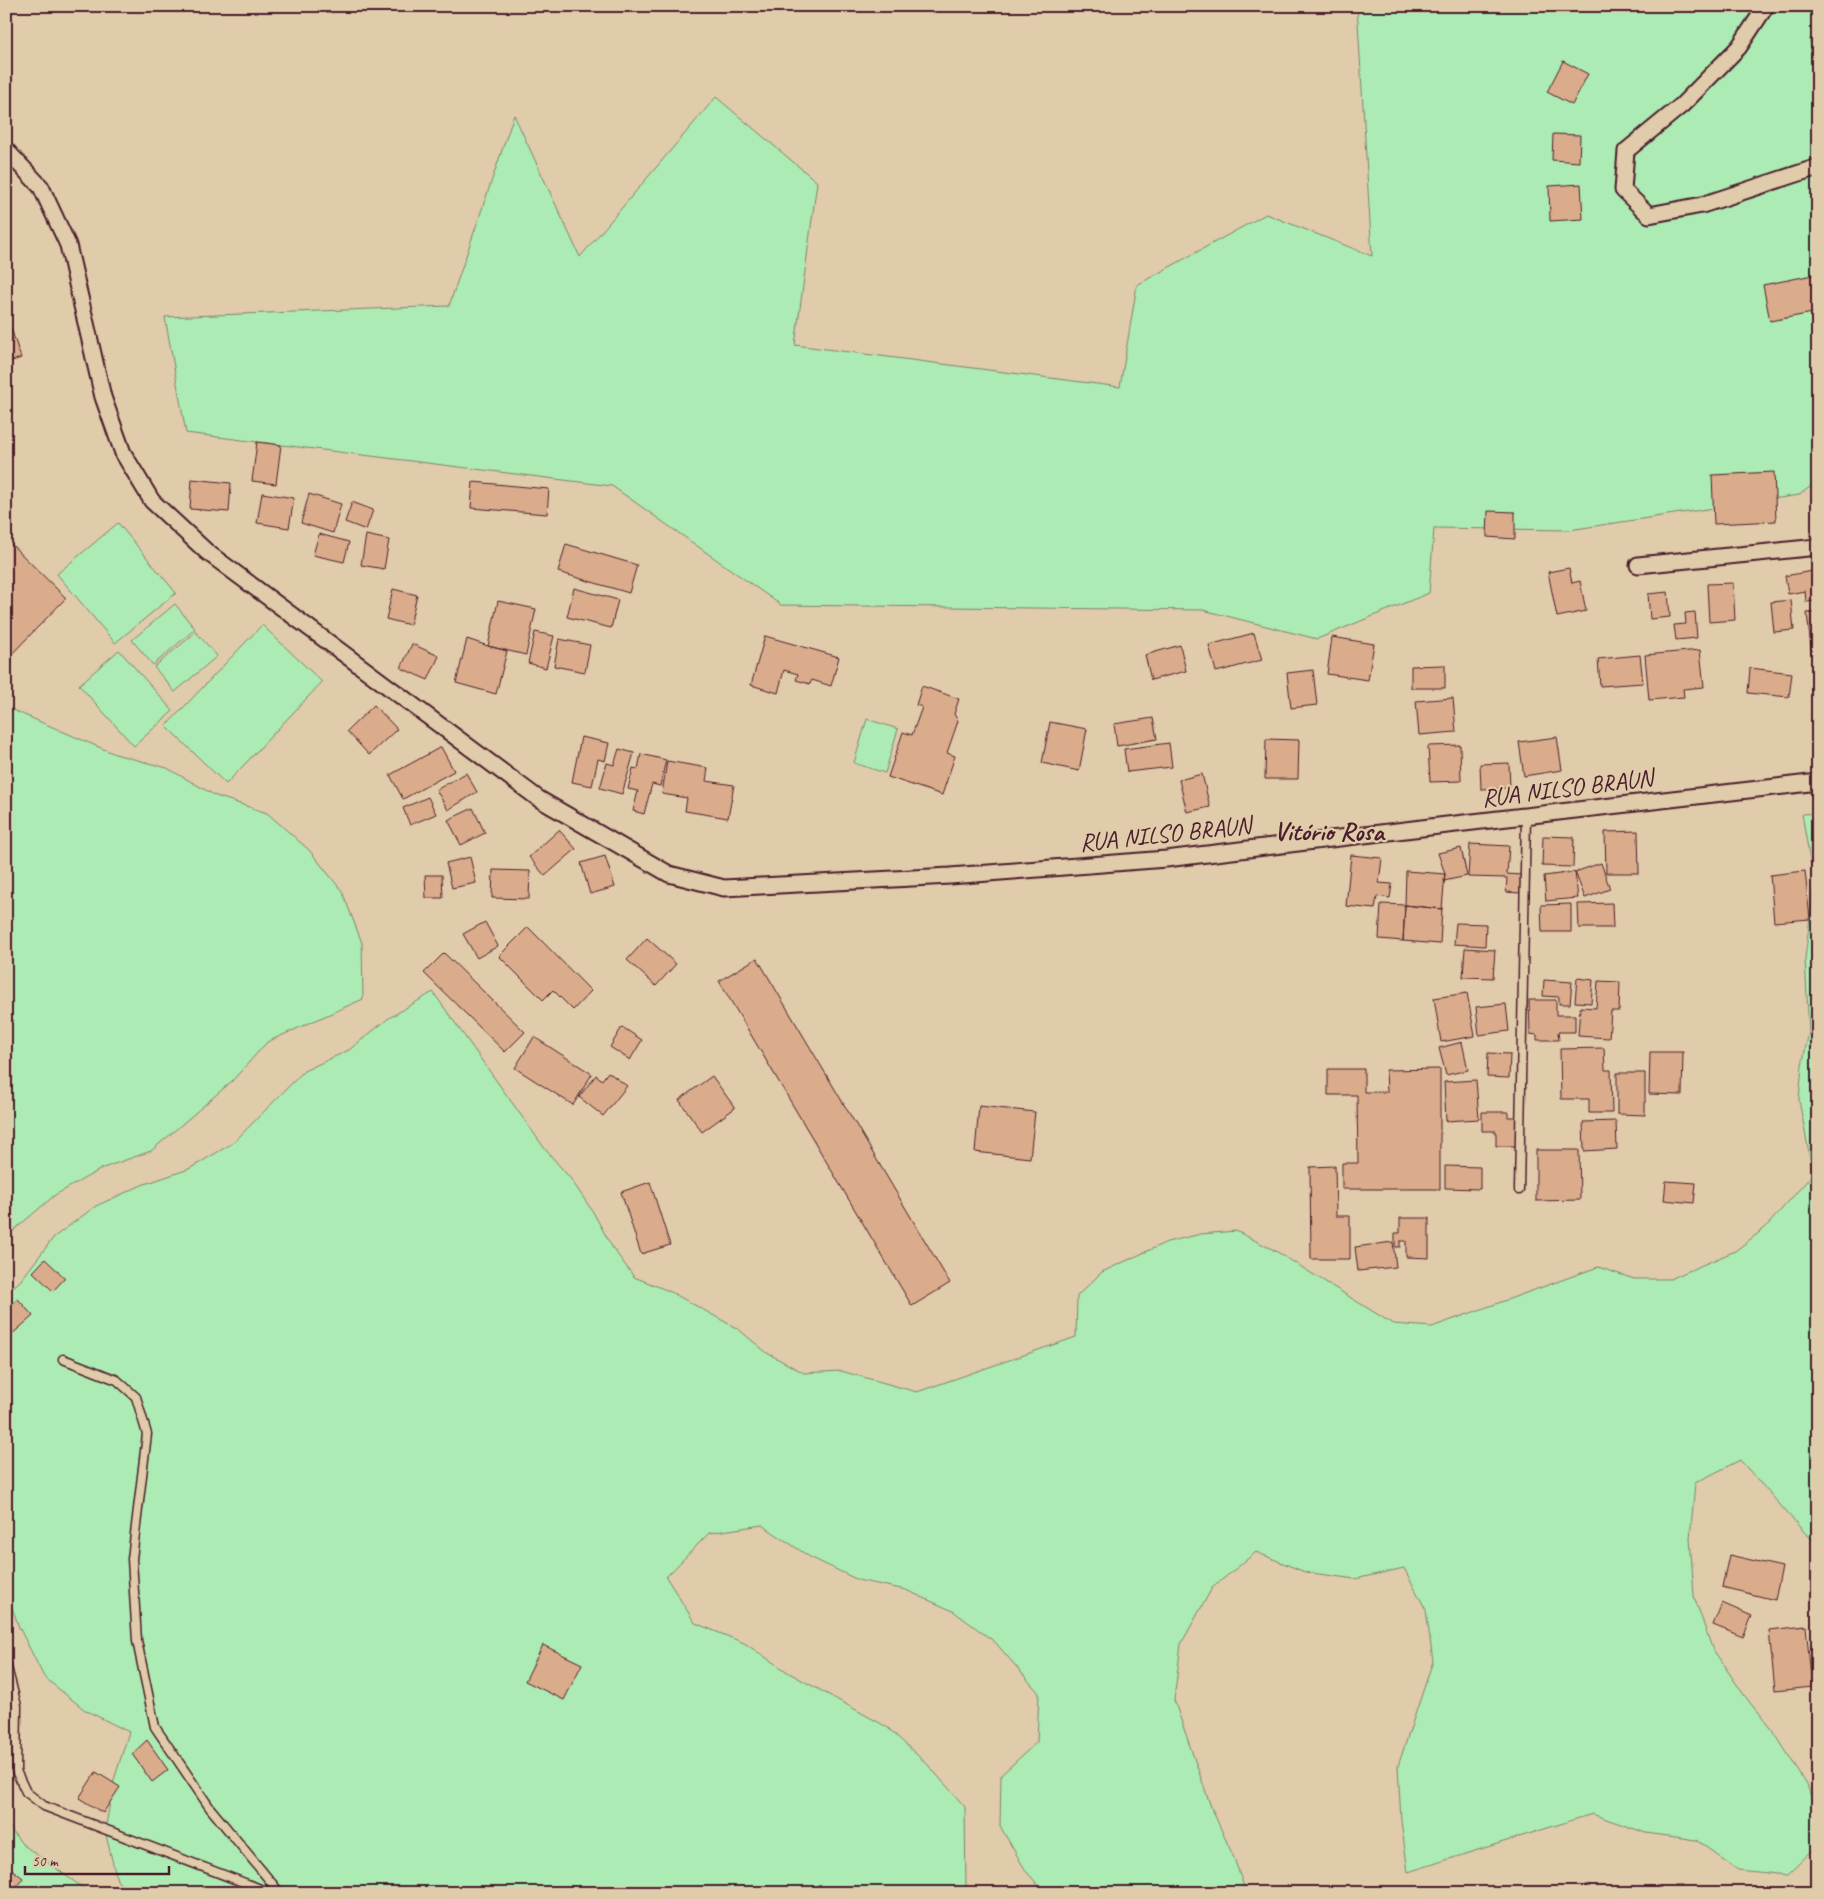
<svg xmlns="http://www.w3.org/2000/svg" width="1824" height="1899" viewBox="0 0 1824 1899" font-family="Caveat,sans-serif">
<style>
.green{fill:#acebb3;stroke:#7b856f}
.building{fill:#daac8b;stroke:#4a1f2b}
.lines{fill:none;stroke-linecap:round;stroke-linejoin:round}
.lane-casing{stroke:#4a1f2b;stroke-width:11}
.street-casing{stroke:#4a1f2b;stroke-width:19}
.lane{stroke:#e0cbaa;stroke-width:8}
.street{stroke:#e0cbaa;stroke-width:15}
.labels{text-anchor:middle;stroke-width:4.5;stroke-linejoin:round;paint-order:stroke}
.street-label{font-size:25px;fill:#4a1f2b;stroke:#e0cbaa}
.neighbourhood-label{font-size:26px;font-weight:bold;fill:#4a1f2b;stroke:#e0cbaa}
</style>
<rect width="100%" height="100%" fill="#e0cbaa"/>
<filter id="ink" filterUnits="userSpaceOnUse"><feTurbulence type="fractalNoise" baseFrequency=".02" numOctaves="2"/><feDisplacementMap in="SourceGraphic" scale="10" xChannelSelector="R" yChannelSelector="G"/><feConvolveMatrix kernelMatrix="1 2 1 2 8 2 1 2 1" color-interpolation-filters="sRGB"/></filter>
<g filter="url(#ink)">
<path class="green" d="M1357,6H1818V152L1808,162L1818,173V481L1799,495L1569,530L1434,528L1429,593L1317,639L1203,610L781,605L612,486L186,433L165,317L449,306L514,115L580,257L716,97L817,182L795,345L1120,387L1137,285L1266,214L1372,256Z
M118,523L176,593L115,643L57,574Z
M175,604L195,629L153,665L132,640Z
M262,625L322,682L226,784L166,726Z
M196,632L217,656L175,692L154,667Z
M119,650L173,711L134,746L79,685Z
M6,705L15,711L115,754L167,768L216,796L267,813L309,850L342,891L362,943L363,999L267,1042L232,1081L151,1151L103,1168L55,1195L14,1230L6,1241Z
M867,719L898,729L885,773L854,763Z
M1818,813V1544L1805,1533L1740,1460L1695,1483L1690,1538L1694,1596L1712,1648L1744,1695L1777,1737L1807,1785L1818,1816V1845L1787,1875L1738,1870L1696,1840L1646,1833L1592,1814L1408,1872L1401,1821L1398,1766L1433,1661L1426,1610L1404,1568L1355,1579L1305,1572L1256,1552L1212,1588L1181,1644L1174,1700L1211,1807L1234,1858L1246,1893H1045L1026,1871L1000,1826L1001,1775L1037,1742L1039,1693L995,1642L953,1611L906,1590L858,1580L810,1557L762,1525L709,1533L666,1577L695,1623L744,1643L789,1673L887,1727L929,1766L965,1807L966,1893H127L117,1880L105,1831L114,1780L129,1732L85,1710L44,1677L19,1627L6,1591V1294L21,1280L54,1237L96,1206L142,1185L189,1169L233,1143L304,1071L349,1050L389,1018L433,992L545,1149L570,1178L593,1212L612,1247L634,1277L669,1291L738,1329L767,1353L804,1373L841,1371L917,1392L1076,1337L1077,1296L1102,1272L1167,1242L1201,1234L1236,1231L1274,1250L1393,1324L1432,1327L1598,1267L1634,1279H1670L1735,1251L1765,1228L1813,1174L1799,1100L1802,1065L1809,1032L1805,959L1814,884L1802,814Z
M6,1823L22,1844L90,1893H6Z"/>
<path class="building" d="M1818,38V81L1816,82L1810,39Z
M1563,61L1588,74L1572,105L1547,92Z
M1553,134L1580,135L1579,162L1552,160Z
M1581,184L1583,219L1550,221L1549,186Z
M1818,274V312L1770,321L1763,285Z
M9,322L21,358L6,363V323Z
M257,442L281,445L276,484L252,481Z
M1774,472L1776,521L1714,524L1712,475Z
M192,479L231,483L229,512L190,509Z
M473,482L549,489L547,514L471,508Z
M262,493L294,498L289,528L257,523Z
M309,494L341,504L333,533L301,523Z
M352,502L373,510L366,530L345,522Z
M1488,511L1515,512V539L1487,537Z
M319,534L349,542L344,562L313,555Z
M366,535L389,540L384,569L361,565Z
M8,541L66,598L6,660V543Z
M566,544L637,565L629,593L558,572Z
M1569,568L1572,583L1580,581L1586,611L1557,617L1548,572Z
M1818,570V601L1806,602L1805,591L1788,594L1785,576Z
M1733,583L1735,620L1709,622L1707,584Z
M574,588L618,600L611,628L567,617Z
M393,589L417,595L410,625L386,619Z
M1668,592L1670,617L1650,619L1648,594Z
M1791,600L1794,630L1774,632L1771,602Z
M498,601L536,609L526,655L488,646Z
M1695,612L1697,638L1676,640L1674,625L1686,624L1685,613Z
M1818,612V657H1812L1807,613Z
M535,632L554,636L546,668L528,663Z
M1254,633L1262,660L1216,672L1209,645Z
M765,636L839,657L831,686L812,680L810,684L796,680L798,674L784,670L778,693L751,685Z
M1332,637L1374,644L1368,680L1327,674Z
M467,639L488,646L507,651L496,694L456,683Z
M559,639L590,645L585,672L554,666Z
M412,644L439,656L428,680L401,668Z
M1180,645L1186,671L1151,680L1145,655Z
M1700,650L1704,687L1683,689L1684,697L1649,700L1645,655Z
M1640,655L1643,683L1600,686L1598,659Z
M1445,665V688H1411V666Z
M1750,668L1792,673L1789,697L1748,693Z
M1313,670L1317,705L1291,708L1287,673Z
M922,686L959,699L954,714L958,721L947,753L955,756L942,795L888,777L903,732L912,735L922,707L916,705Z
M1453,698L1456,732L1419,735L1416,701Z
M374,705L397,729L369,755L347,731Z
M1153,718L1157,739L1117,746L1114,724Z
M1050,722L1087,729L1079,771L1042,763Z
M581,737L609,743L605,761L598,759L592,786L572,782Z
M1557,737L1562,770L1524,776L1519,742Z
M1266,739L1299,740L1298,779H1265Z
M1169,743L1172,767L1127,772L1124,749Z
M1460,745L1461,781L1430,782L1428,746Z
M441,747L454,771L403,799L390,775Z
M619,749L634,753L622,794L600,788L607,763L614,765Z
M641,754L666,760L660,786L652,784L644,814L633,811L638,791L628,789L633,768L638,769Z
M667,761L708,768L706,781L734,785L728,818L685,811L687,798L662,794Z
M1509,763L1510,788L1481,789L1480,764Z
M466,773L477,792L448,810L436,790Z
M1202,774L1210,807L1187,812L1179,780Z
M428,797L436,814L410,825L403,808Z
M473,808L485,833L461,845L448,820Z
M559,830L576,849L545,876L529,857Z
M1638,831L1639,873H1606L1605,832Z
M1543,836L1574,837L1573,867L1542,866Z
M1470,844L1509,846L1507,874L1521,875L1520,893L1506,892L1507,878L1468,877Z
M1461,848L1467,876L1444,881L1445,874L1438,853Z
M1351,855L1382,858L1379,883L1392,884L1390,898L1377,896L1375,909L1346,906Z
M605,856L615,887L590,894L581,863Z
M470,857L476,883L452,888L446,863Z
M1601,863L1610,889L1585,898L1575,872Z
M493,870L530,871L529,899L492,898Z
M1406,871L1445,874L1442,909L1405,905Z
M1805,871L1810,919L1774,922L1770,875Z
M1575,872L1578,898L1546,901L1544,876Z
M425,875H442L443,898H426Z
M1612,903L1613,928H1579L1578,904Z
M1381,904L1405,905L1403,941L1379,939Z
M1571,904V932H1542L1541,905Z
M1405,905L1442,909L1440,944L1403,941Z
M485,922L498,946L477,958L463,934Z
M1456,923L1486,924L1485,946L1454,944Z
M528,927L591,991L573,1010L553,990L543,1000L499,956Z
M647,938L676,964L656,986L627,960Z
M1465,948L1495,950L1493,978L1463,977Z
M444,953L525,1032L505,1052L424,973Z
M757,958L950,1283L912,1306L719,981Z
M1577,978L1593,980L1591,1003L1575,1002Z
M1544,980L1572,982L1570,1004H1559V997L1543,996Z
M1598,981L1620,982L1619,1011H1611L1609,1038L1578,1036L1580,1007L1596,1008Z
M1467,993L1475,1036L1441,1042L1434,998Z
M1529,1000H1556V1015H1575V1032H1558L1559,1040H1537V1035L1530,1034Z
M1506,1004L1509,1031L1479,1035L1476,1007Z
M622,1027L642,1040L630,1060L610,1047Z
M534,1037L592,1074L573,1105L515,1068Z
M1462,1042L1468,1070L1446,1075L1439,1048Z
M1604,1048L1605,1070H1611L1612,1113H1589V1099H1561L1560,1049Z
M1650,1052H1683L1682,1095L1649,1094Z
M1488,1053L1510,1054L1509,1078L1487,1077Z
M1328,1069H1364V1092H1387L1386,1070L1440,1069V1189H1342V1163H1358L1357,1095H1328Z
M608,1072L627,1086L603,1116L579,1097L596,1075L602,1080Z
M1617,1073H1645V1115L1617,1114Z
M712,1076L735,1108L702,1132L679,1100Z
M1476,1080L1479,1119L1446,1121L1444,1082Z
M979,1106L1035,1112L1030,1158L975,1152Z
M1482,1112H1508V1117H1516V1146H1496V1131H1482Z
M1616,1121L1617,1149L1584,1151L1583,1122Z
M1536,1150H1579L1580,1200L1536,1201Z
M1335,1166L1336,1216H1350V1259H1311L1310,1167Z
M1445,1166L1480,1167V1189L1445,1188Z
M1666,1181L1696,1183L1694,1203L1664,1200Z
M650,1182L670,1245L641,1254L621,1192Z
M1400,1218H1429V1258L1406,1257V1241H1400V1247H1395V1233H1400Z
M1393,1242L1396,1267L1358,1271L1355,1247Z
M45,1259L65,1278L53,1291L33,1272Z
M18,1299L33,1316L11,1335L6,1330V1309Z
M1729,1555L1782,1567L1775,1600L1722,1587Z
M1722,1603L1752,1616L1743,1637L1713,1625Z
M1806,1626L1812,1687L1775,1691L1769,1630Z
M543,1645L582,1664L564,1700L525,1681Z
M147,1740L168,1770L152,1782L132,1754Z
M96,1772L120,1787L103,1813L79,1798Z
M6,1865L23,1878L12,1893H6Z"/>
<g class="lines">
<g class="lane-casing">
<path id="lane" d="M1519,1190L1526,816
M63,1359L117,1380L136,1397L147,1434L132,1559L137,1641L155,1727L210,1808L280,1893
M6,1663L17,1706L16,1771L26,1792L44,1806L271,1893"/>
</g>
<g class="street-casing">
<path id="street" d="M1766,6L1739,47L1682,105L1626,151L1623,190L1649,215L1702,205L1818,167
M6,150L41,187L68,245L103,397L123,453L152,501L207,552L539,799L669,874L724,888L950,876L1166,859L1430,827L1818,782
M1638,565L1818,547"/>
</g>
<use href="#lane" class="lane"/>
<use href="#street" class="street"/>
</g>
</g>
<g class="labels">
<g class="street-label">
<text transform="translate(1567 787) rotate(-7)" y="9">RUA NILSO BRAUN</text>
<text transform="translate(1165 833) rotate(-6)" y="9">RUA NILSO BRAUN</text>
</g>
<g class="neighbourhood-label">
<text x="1329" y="840">Vitório Rosa</text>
</g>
</g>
<rect width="1824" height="1899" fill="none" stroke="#e0cbaa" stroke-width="25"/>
<rect x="12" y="12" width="1799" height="1874" fill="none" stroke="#4a1f2b" stroke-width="2" filter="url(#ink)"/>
<path d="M25 1866v8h144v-8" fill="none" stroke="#4a1f2b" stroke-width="2.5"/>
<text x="32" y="1866" font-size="15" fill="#4a1f2b" stroke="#e0cbaa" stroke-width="4" paint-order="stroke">50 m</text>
</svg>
